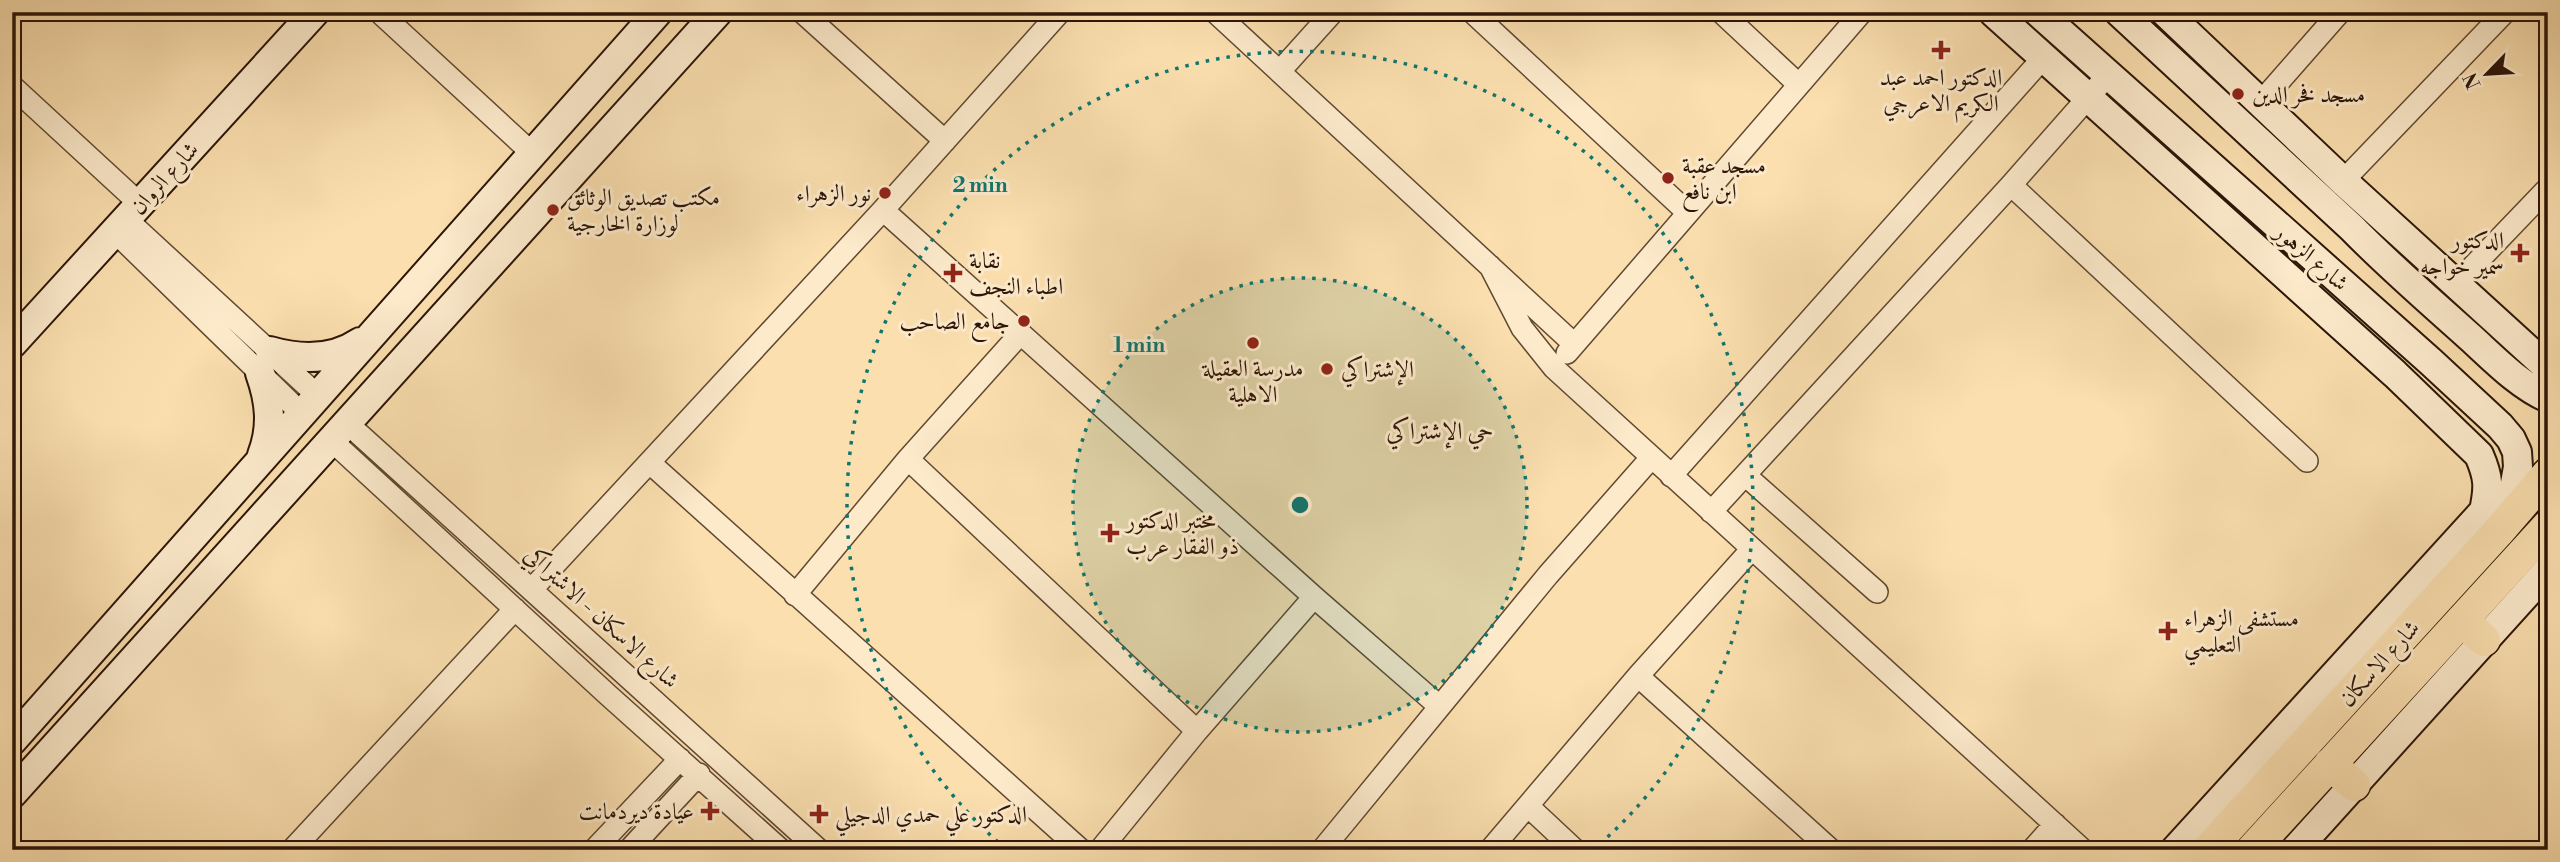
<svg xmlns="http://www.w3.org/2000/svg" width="2560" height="862" viewBox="0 0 2560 862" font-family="'Libre Bodoni',Amiri,serif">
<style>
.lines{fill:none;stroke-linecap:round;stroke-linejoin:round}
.street-casing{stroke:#604831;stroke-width:24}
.secondary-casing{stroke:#2c1507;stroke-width:32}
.primary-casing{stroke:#2c1507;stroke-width:35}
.street{stroke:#fceacb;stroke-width:21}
.secondary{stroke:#fceacb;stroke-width:28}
.primary{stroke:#fbdfaf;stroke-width:32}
.ring{fill:none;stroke:#0f766e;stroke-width:3.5;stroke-dasharray:3.5 7}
.poi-dot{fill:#8f2418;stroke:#fceacb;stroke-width:2.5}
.labels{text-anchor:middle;stroke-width:6;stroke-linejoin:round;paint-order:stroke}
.poi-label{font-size:23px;fill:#2c1507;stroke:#fceacb;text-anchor:start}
.street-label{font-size:23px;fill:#2c1507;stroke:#fceacb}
.neighbourhood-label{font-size:24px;fill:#2c1507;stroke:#fceacb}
.centre{fill:#0f766e;stroke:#fceacb;stroke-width:3.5}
.ring-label{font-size:21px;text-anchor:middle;font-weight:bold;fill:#0f766e;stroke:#fceacb;stroke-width:6;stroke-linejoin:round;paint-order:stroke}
</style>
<rect width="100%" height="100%" fill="#fbdfaf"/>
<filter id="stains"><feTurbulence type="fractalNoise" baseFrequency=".00286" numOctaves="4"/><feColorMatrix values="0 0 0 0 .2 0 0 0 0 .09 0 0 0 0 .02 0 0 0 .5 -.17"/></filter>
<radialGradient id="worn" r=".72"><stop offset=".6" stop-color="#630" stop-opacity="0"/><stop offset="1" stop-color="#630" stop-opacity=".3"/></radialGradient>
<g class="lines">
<g class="street-casing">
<path id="street" d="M379,12L533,154
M802,12L945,141
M1215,12L1574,344
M1472,12L1687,212
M1721,12L1798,84
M1280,71L1333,12
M12,86L140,204
M2261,102L2340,12
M2343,181L2505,12
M2011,185L2307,461
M883,210L1314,597L1439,706
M126,219L318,396
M115,232L301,413
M1490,266L1522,328L1554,368L2083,850
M2456,284L2548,188
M1567,353L1862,12
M348,424L819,850
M332,441L608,695L781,850
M908,459L1197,731
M650,463L1081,850
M1745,475L1877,592
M1671,476L2043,58
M1711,512L2011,185L2108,75
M532,589L883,210L1060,12
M795,595L908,459L1020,334
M1638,676L1831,850
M1529,807L1575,850
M292,850L515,609
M594,850L680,759
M629,850L699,774
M1100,850L1197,731L1314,597
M1322,850L1548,575L1651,458
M1490,850L1638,676L1751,550
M2032,850L2055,824"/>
</g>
<g class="secondary-casing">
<path id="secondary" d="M1993,12L2395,374L2479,455C2489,478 2489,487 2484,511L2175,850
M2038,12L2431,362L2500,426L2511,439L2517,452L2518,467L2514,489L2501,524
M2119,12L2352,228C2390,267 2431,302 2471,338C2495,360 2519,385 2548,398
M2165,12L2343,181L2548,368
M12,344L315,12
M270,351C301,360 332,361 360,342
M260,373C270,401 273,427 262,455
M12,741L658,12
M12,794L718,12
M2295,850L2548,570"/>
</g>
<g class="primary-casing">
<path id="primary" d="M2462,620L2484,640
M2330,764L2354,785
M2208,850L2498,532L2548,474
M2252,850L2548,526"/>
</g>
<use href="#street" class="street"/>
<use href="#secondary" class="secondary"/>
<use href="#primary" class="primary"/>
</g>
<circle cx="1300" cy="505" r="227" fill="#0f766e" fill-opacity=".12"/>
<g class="ring">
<circle cx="1300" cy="505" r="227"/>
<path d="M1006 849A453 453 0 1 1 1594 849"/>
</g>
<g class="poi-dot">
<path d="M1937.5 39.5h7v7h7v7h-7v7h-7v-7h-7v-7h7z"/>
<circle cx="2238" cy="94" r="7"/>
<circle cx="1668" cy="178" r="7"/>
<circle cx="885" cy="193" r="7"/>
<circle cx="553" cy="210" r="7"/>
<path d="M2516.5 242.5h7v7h7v7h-7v7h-7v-7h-7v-7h7z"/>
<path d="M949.5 262.5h7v7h7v7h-7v7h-7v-7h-7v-7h7z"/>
<circle cx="1024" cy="321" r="7"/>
<circle cx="1253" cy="343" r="7"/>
<circle cx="1327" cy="369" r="7"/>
<path d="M1106.5 522.5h7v7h7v7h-7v7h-7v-7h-7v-7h7z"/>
<path d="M2164.5 620.5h7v7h7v7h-7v7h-7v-7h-7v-7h7z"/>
<path d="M706.5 800.5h7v7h7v7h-7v7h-7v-7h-7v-7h7z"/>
<path d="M815.5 803.5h7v7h7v7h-7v7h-7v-7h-7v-7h7z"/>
</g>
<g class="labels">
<g class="poi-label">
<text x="1941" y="85" text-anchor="middle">الدكتور احمد عبد<tspan x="1941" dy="26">الكريم الاعرجي</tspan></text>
<text x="2252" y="102">مسجد فخر الدين</text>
<text x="1682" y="173">مسجد عقبة<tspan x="1682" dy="26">ابن نافع</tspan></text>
<text x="871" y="201" text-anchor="end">نور الزهراء</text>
<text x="567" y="205">مكتب تصديق الوثائق<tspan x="567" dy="26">لوزارة الخارجية</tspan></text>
<text x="2504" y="248" text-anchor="end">الدكتور<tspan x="2504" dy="26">سمير خواجه</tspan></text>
<text x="969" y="268">نقابة<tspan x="969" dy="26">اطباء النجف</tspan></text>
<text x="1010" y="329" text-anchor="end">جامع الصاحب</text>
<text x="1253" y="376" text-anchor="middle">مدرسة العقيلة<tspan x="1253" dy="26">الاهلية</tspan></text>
<text x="1341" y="377">الإشتراكي</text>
<text x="1126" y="528">مختبر الدكتور<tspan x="1126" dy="26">ذو الفقار عرب</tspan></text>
<text x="2184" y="626">مستشفى الزهراء<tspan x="2184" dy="26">التعليمي</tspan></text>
<text x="694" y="819" text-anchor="end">عيادة ديردمانت</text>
<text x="835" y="822">الدكتور علي حمدي الدجيلي</text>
</g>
<g class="street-label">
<text transform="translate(164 178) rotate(-48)" y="8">شارع الروان</text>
<text transform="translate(2312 257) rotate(41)" y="8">شارع الزهور</text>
<text transform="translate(602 617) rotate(42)" y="8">شارع الاسكان - الاشتراكي</text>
<text transform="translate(2379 663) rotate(-48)" y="8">شارع الاسكان</text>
</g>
<g class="neighbourhood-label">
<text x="1440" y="439">حي الإشتراكي</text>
</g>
</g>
<circle cx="1300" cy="505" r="10" class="centre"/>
<g class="ring-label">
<text x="980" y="192">2 min</text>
<text x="1139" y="352">1 min</text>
</g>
<rect width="2560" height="862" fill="none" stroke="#fbdfaf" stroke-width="42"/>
<rect x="14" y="14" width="2532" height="834" fill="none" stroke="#2c1507" stroke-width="3.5"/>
<rect x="21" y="21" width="2518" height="820" fill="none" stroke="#2c1507" stroke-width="2"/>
<g transform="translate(2487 74) rotate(245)" stroke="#fceacb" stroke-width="5" paint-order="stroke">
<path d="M0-5L12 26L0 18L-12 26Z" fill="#2c1507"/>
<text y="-10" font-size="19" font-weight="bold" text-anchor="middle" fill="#2c1507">N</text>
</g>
<rect width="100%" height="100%" filter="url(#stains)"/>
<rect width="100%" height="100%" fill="url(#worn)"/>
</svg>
